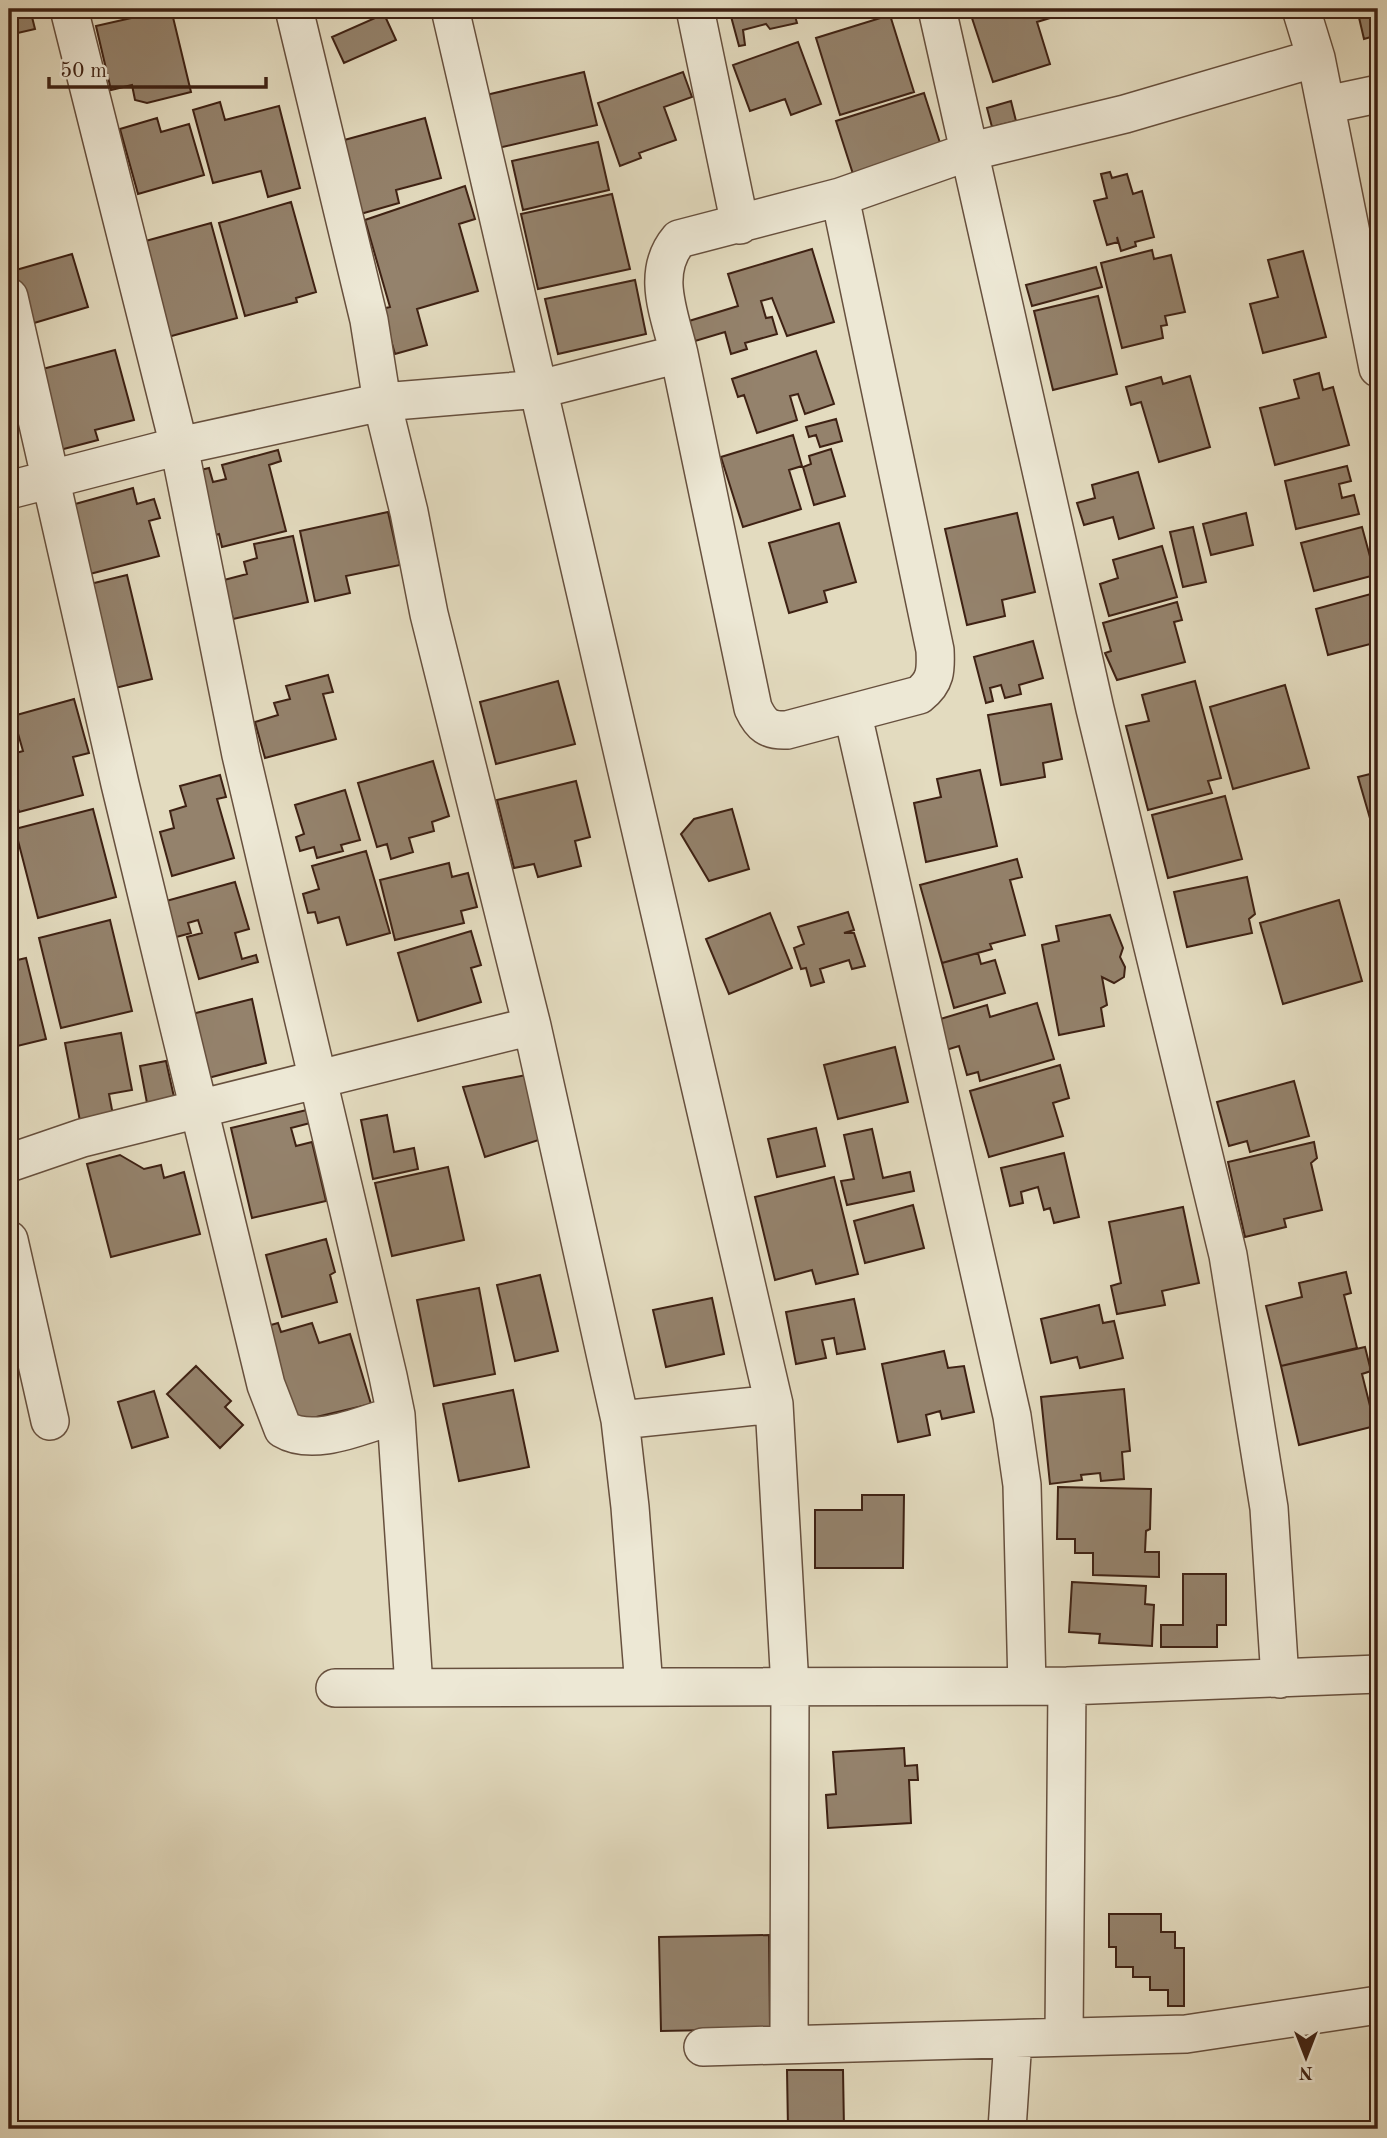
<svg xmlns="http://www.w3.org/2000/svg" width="1387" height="2138" viewBox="0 0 1387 2138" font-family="'Old Standard TT',serif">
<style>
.building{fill:#94826c;stroke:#3e2113;stroke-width:2}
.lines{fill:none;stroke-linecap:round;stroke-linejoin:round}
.minor-casing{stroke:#67503e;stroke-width:40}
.minor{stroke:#ede8d5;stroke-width:37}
</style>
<rect width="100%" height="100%" fill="#e3dbbf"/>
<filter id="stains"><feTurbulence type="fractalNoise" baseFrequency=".00286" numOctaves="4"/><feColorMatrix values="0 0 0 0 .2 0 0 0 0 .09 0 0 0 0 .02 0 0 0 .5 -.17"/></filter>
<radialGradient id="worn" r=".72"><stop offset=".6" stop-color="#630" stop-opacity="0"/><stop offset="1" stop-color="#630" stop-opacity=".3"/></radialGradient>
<path class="building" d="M9,9H30L35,29L9,35Z
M171,9L191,92L147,103L135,100L132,85L111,90L96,26Z
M325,9H353L327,15Z
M729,9H793L797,23L770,29L766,24L743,30L745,45L739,46Z
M820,9H853L822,17Z
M969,9H1047L1050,18L1037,22L1050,64L993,82Z
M1357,9H1378V35L1364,39Z
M384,14L396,40L344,63L332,37Z
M890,15L914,92L840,115L816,38Z
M798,42L821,104L791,115L785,99L750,111L733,65Z
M584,72L597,125L498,148L486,95Z
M683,72L692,97L664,107L676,140L639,153L641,158L620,166L598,103Z
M924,93L941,146L853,174L836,121Z
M1011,101L1016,121L992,127L987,108Z
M220,102L225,120L279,106L300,188L268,197L261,171L213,183L193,110Z
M157,118L161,132L189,124L204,175L138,194L120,129Z
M425,118L441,178L396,190L399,203L357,215L337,142Z
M598,142L609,190L523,210L512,161Z
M1110,172L1112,178L1127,174L1133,194L1142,191L1154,237L1135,242L1136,246L1121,251L1117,237L1118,242L1107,245L1094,201L1107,198L1101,174Z
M465,186L475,219L459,224L478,291L417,309L427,345L395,354L382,309L390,307L365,220Z
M612,194L630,269L538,289L521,214Z
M291,202L316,292L296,298L297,302L245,316L219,223Z
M211,223L237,318L168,337L142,242Z
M812,249L834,322L787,336L772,298L761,301L766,318L772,317L777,334L745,343L747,349L731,354L725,332L695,341L689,321L738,306L728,274Z
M1152,250L1154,259L1171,255L1185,312L1165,316L1167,325L1161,326L1163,338L1122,348L1101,263Z
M1303,251L1326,337L1263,353L1250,304L1278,297L1268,260Z
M72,254L88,307L24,326L9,272Z
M1096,267L1102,287L1032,306L1026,285Z
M635,280L646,334L558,354L545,299Z
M1098,296L1117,374L1053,390L1034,311Z
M115,350L134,420L95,430L98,440L56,451L35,371Z
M816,351L834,404L805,414L798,394L790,396L797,420L757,433L744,395L738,397L732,379Z
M1319,373L1323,390L1333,387L1349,445L1275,465L1260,408L1299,398L1294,380Z
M1190,376L1210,447L1159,462L1141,402L1131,405L1126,387L1161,377L1163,384Z
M836,419L842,441L820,447L816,435L809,437L806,427Z
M793,435L802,466L789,470L801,509L743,527L721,457Z
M831,449L845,496L814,505L803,467L811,464L809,456Z
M278,450L281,461L269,465L286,531L222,547L219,534L212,536L184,474L209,468L213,482L226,479L222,465Z
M1347,466L1351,481L1339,484L1342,498L1354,495L1359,514L1296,529L1285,481Z
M1138,472L1154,528L1119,539L1113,517L1084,525L1077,503L1095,498L1092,485Z
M133,488L137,504L154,499L160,518L149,521L159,556L86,575L68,506Z
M388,512L400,565L346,576L350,593L315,601L300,531Z
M1017,513L1035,592L1002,600L1005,616L967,625L945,529Z
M1246,513L1253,545L1211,555L1203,524Z
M839,523L856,582L824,591L827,602L789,613L769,543Z
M1193,527L1206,582L1183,587L1170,532Z
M1362,527L1375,575L1314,591L1301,543Z
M293,536L308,602L233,619L224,580L247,574L244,562L257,558L254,544Z
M1162,546L1177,597L1109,616L1100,584L1118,578L1113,560Z
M127,575L152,679L111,689L86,585Z
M1378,592V642L1328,655L1316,609Z
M1177,602L1182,620L1174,622L1185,662L1117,680L1105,653L1111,651L1103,623Z
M1033,641L1043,678L1019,685L1021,694L1005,698L1001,685L990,688L993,701L986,703L974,657Z
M328,675L333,692L323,694L336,739L265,758L255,722L278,715L274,703L290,699L286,686Z
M558,681L575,744L496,764L480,702Z
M1195,681L1221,778L1208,781L1212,793L1148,810L1126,726L1149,721L1142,695Z
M1285,685L1309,768L1233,789L1210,707Z
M74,699L89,753L73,757L83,795L19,812L9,778V755L23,751L13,716Z
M1051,704L1062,759L1043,763L1045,777L1001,785L988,715Z
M433,761L449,816L432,822L434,831L409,838L413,852L391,859L387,844L377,847L358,783Z
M980,770L997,846L926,862L914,803L941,797L937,779Z
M1378,772V846L1358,777Z
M220,775L226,797L217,799L234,858L172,876L160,832L174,828L170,811L186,806L180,786Z
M576,781L590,837L575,841L581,866L538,877L534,864L514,868L497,800Z
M345,790L360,840L341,845L343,851L317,858L314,847L300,851L296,837L304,834L295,805Z
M1225,796L1242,859L1168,878L1152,815Z
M93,809L116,897L38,918L15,829Z
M732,809L749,869L709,881L681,834L694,819Z
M366,851L390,933L347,945L339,917L318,923L315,912L308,913L303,894L319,889L312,866Z
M1017,859L1022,877L1010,880L1025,935L990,944L992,949L942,963L920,885Z
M449,863L452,877L468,873L477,907L461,911L464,923L395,940L380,880Z
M1247,877L1255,914L1249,919L1252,933L1187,947L1174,892Z
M235,882L249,929L235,933L242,959L256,955L258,962L199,979L187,937L202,933L198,920L188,923L191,933L169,939L159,903Z
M1339,900L1362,981L1283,1004L1260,923Z
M848,912L854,930L844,933H854L865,966L852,969L849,960L820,969L824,982L811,986L806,968L801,969L794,948L804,944L798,927Z
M770,913L792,968L729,994L706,939Z
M1110,915L1123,948L1120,957L1125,967L1124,977L1114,983L1102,977L1107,1005L1101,1008L1104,1026L1059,1035L1042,945L1059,941L1056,926Z
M110,920L132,1011L61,1028L39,938Z
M471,931L481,965L471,968L481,1002L418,1021L398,953Z
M978,953L981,964L995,960L1005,993L954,1008L942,963Z
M26,958L46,1039L9,1048V962Z
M252,999L266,1063L208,1078L180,1017Z
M1037,1003L1054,1059L980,1081L978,1072L967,1075L959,1046L946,1050L937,1020L987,1005L990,1017Z
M121,1033L132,1090L109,1094L113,1115L80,1121L65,1043Z
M895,1047L908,1102L838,1119L824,1065Z
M166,1061L174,1097L147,1103L140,1066Z
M1060,1065L1069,1098L1053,1103L1063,1136L989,1157L970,1091Z
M542,1072L548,1137L485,1157L463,1087Z
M1294,1081L1309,1136L1250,1152L1247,1141L1229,1146L1217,1102Z
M311,1109L314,1122L291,1128L296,1146L312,1142L326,1201L252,1218L231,1128Z
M387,1115L394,1152L414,1148L418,1169L373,1179L361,1120Z
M816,1128L825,1166L777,1177L768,1139Z
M872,1129L883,1178L910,1172L914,1191L847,1205L841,1181L854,1179L844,1135Z
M1314,1142L1317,1158L1311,1163L1322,1210L1284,1219L1286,1227L1245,1237L1228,1162Z
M1064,1153L1079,1217L1054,1223L1050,1208L1044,1210L1038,1187L1021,1192L1023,1203L1010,1206L1001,1168Z
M120,1155L144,1169L161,1165L164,1178L184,1172L200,1234L111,1257L87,1164Z
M448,1167L464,1240L392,1256L375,1183Z
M834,1177L858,1274L816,1284L812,1270L775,1280L755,1197Z
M913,1205L924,1248L865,1263L854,1221Z
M1183,1207L1199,1283L1162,1291L1165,1305L1117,1314L1111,1286L1121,1283L1109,1222Z
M326,1239L335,1272L330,1275L337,1302L282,1317L266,1255Z
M1346,1272L1351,1293L1344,1295L1357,1348L1281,1366L1266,1306L1302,1297L1299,1283Z
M540,1275L558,1351L515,1361L497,1285Z
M479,1288L495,1374L434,1386L417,1300Z
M712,1298L724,1354L666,1367L653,1310Z
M854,1299L865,1349L837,1354L834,1338L822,1340L826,1358L796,1364L786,1312Z
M1099,1305L1103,1323L1114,1321L1123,1358L1080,1368L1077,1357L1051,1363L1041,1319Z
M278,1323L281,1332L312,1323L319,1343L350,1334L371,1404L291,1423L260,1328Z
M1365,1347L1371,1371L1362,1374L1375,1426L1299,1445L1281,1366Z
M944,1351L948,1368L964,1366L974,1412L942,1419L940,1411L926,1415L930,1435L898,1442L882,1364Z
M196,1366L231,1401L225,1407L243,1425L220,1448L167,1394Z
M1124,1389L1130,1451L1122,1452L1124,1479L1101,1481L1100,1473L1081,1475L1082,1480L1050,1484L1041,1397Z
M513,1390L529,1467L459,1481L443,1404Z
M154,1391L168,1437L132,1448L118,1402Z
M1058,1487L1151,1489L1150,1529L1146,1531L1145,1552H1159V1577L1093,1575V1553H1075V1539H1057Z
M862,1495H904L903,1568H815V1510H862Z
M1183,1574H1226V1625H1217V1647H1161V1625H1183Z
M1072,1582L1146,1586L1145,1604L1154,1605L1152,1646L1099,1643L1100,1634L1069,1632Z
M904,1748L905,1766L917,1765L918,1780H909L911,1823L828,1828L826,1795L836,1794L833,1752Z
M1109,1914H1161V1932H1175V1948H1184V2006H1168V1990H1150V1977H1133V1967H1116V1947H1109Z
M769,1935L770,2029L661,2031L659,1937Z
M1371,2031H1378V2101H1375Z
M787,2070H843L844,2129H788Z"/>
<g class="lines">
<g class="minor-casing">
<path id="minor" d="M69,9L179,446L241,755L388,1376L396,1415L414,1687
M294,9L369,320L382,402L409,512L429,614L532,1026L620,1420L630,1507L644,1687
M450,9L774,1404L790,1687L789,2044
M695,9L740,225
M937,9L1095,709L1228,1255L1269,1508L1280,1679
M1301,9L1316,58L1378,368
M1326,105L1378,94
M9,297L120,784L266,1385L283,1429C315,1448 363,1424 396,1415
M679,354L753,708C761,725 768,731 787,730L919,695C936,682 936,670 935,650L840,197
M9,490L179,446L382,402L540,389L679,354C670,315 650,273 679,239L840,197L968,152L1125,114L1316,58
M853,715L1012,1416L1022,1485L1027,1686
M9,1163L82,1138L532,1026
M9,1240L50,1421
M620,1420L774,1404
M335,1688L1067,1686L1378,1674
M1064,2035L1067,1686
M703,2047L1186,2034L1378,2005
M1007,2129L1013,2039"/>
</g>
<use href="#minor" class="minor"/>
</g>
<rect width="1387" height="2138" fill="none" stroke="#e3dbbf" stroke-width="35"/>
<rect x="10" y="10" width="1366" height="2117" fill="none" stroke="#3e2113" stroke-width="3.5"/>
<rect x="18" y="18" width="1352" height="2103" fill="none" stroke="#3e2113" stroke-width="2"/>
<g transform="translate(1306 2057) rotate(180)" stroke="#ede8d5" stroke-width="5" paint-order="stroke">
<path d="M0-5L12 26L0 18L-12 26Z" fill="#3e2113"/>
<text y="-10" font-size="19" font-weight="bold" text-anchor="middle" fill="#3e2113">N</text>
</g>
<path d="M49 77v10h217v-10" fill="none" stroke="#3e2113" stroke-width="3.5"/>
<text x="60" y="77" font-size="21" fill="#3e2113" stroke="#ede8d5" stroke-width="5" paint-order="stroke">50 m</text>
<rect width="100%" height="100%" filter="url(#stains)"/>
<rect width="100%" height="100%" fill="url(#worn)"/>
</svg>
